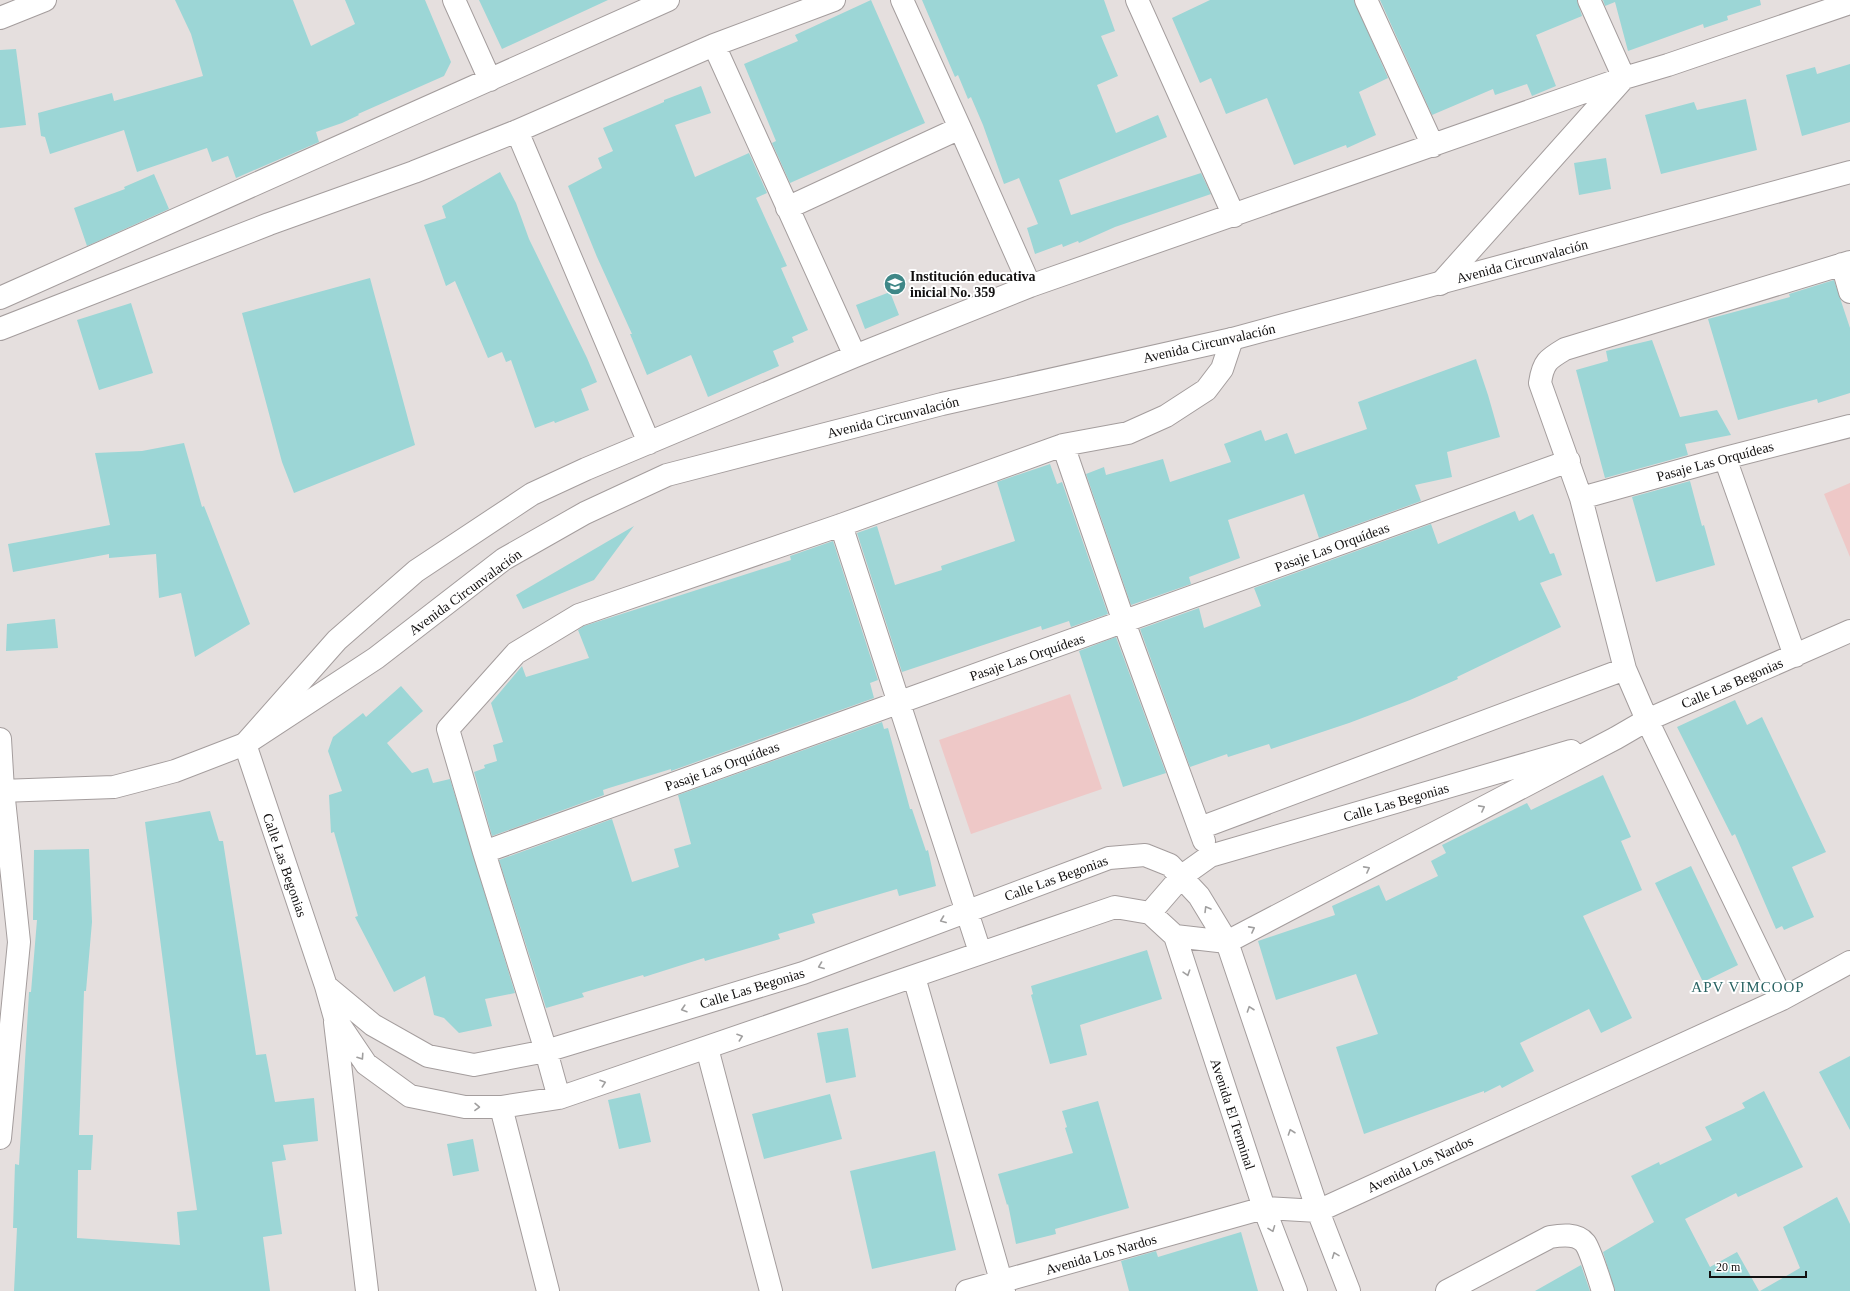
<svg xmlns="http://www.w3.org/2000/svg" width="1850" height="1291" viewBox="0 0 1850 1291" font-family="Georgia,serif">
<style>
.green{fill:#eec8c7}
.building{fill:#9cd6d6}
.lines{fill:none;stroke-linecap:round;stroke-linejoin:round}
.minor-casing{stroke:#a49d9d;stroke-width:24}
.highway-casing{stroke:#a49d9d;stroke-width:24}
.minor{stroke:#fff;stroke-width:22}
.highway{stroke:#fff;stroke-width:22}
.oneway{stroke:#a09f9f}
.labels{text-anchor:middle;stroke-width:4;stroke-linejoin:round;paint-order:stroke}
.street-label{font-size:14px;fill:#121010;stroke:#fff}
.poi-label{font-size:14px;font-weight:bold;fill:#121010;stroke:#fff;text-anchor:start}
.neighbourhood-label{font-size:15px;letter-spacing:1px;fill:#286262;stroke:#fff}
</style>
<rect width="100%" height="100%" fill="#e5dfde"/>
<path class="green" d="M1850,483V557L1824,494Z
M1070,694L1102,789L971,834L939,740Z"/>
<path class="building" d="M175,0H293L311,46L355,24L345,0H425L451,62L444,76L358,114L359,115L342,123L316,132L319,142L236,178L228,156L212,162L207,148L137,172L124,130L50,154L45,137L41,136L38,113L112,93L114,101L203,76L191,34Z
M479,0H608L502,49Z
M871,0L925,123L790,183L772,143L776,141L744,64L798,41L795,35Z
M922,0H1104L1115,31L1101,36L1118,76L1097,85L1116,133L1158,115L1167,137L1059,180L1071,215L1201,173L1211,194L1115,227L1079,243L1078,241L1063,247L1062,244L1035,254L1027,228L1038,224L1019,178L1004,184L983,125L971,97L968,99L958,75L955,77Z
M1210,0H1354L1388,78L1359,92L1376,135L1347,148L1346,145L1294,165L1267,98L1226,114L1211,78L1200,83L1172,18Z
M1380,0H1577L1582,16L1536,35L1556,86L1532,96L1527,84L1495,95L1493,89L1432,115Z
M1603,0H1760L1761,5L1727,16L1728,20L1704,28L1703,24L1628,51L1615,2L1605,6Z
M16,49L26,125L0,128V50Z
M1850,64V122L1802,136L1786,75L1815,67L1817,74Z
M701,86L711,113L675,125L695,177L749,153L767,193L756,198L787,266L781,268L808,330L792,337L794,342L773,351L779,366L708,397L691,355L647,375L630,334H632L597,257L568,186L602,168L598,158L613,151L603,128L664,102V100Z
M1746,99L1757,150L1661,174L1645,115L1694,102L1697,110Z
M1606,158L1611,189L1579,195L1574,163Z
M500,172L516,203L529,239L587,358L597,382L581,389L589,410L555,423L554,421L535,428L511,360L506,362L502,352L488,358L455,281L446,286L424,225L446,218L442,206Z
M154,174L169,209L87,246L74,208L125,189L124,187Z
M370,278L415,445L294,493L282,462L242,313Z
M1834,280L1850,328V393L1818,403L1817,399L1738,420L1708,319L1790,297L1789,294Z
M890,292L899,315L865,329L856,305Z
M131,303L153,373L99,390L77,320Z
M1652,340L1680,417L1717,410L1731,435L1685,444L1688,455L1605,478L1576,370L1608,361L1606,351Z
M1476,359L1488,395L1500,437L1447,452L1452,477L1415,485L1421,501L1319,538L1304,494L1228,520L1240,558L1189,577L1191,584L1131,605L1086,474L1104,467L1106,475L1163,459L1170,482L1231,462L1224,444L1261,430L1265,441L1287,433L1295,454L1367,429L1358,402Z
M184,443L202,507L204,506L250,624L195,657L181,593L159,598L156,554L109,558V554L13,572L8,544L110,525L95,453L142,451Z
M1050,464L1057,484L1062,482L1108,614L1071,627L1069,621L1042,630L1041,626L902,672L857,533L877,526L895,585L942,570L941,566L1015,541L997,482Z
M1690,481L1702,526L1704,525L1715,565L1656,582L1632,497Z
M1515,511L1519,521L1533,514L1550,554L1554,553L1562,575L1540,583L1561,627L1457,677L1458,679L1410,700L1349,723L1271,749L1269,744L1228,757L1227,754L1190,767L1140,629L1199,608L1204,628L1261,606L1254,588L1431,524L1438,544Z
M634,526L594,580L523,609L516,595Z
M833,541L878,680L870,683L874,698L671,771V769L609,788L603,790L604,795L492,836L474,772L485,768L484,765L497,761L493,745L503,742L491,703L522,666L526,677L589,658L578,630L584,626L791,560L790,556Z
M55,619L58,648L6,651L7,624Z
M1116,637L1166,773L1123,787L1079,651Z
M401,686L423,711L387,743L412,773L428,768L433,783L450,779L515,993L485,999L492,1026L459,1033L444,1018L434,1015L425,976L394,992L355,917L358,916L334,832L331,833L329,795L342,791L328,751L333,737L363,713L366,717Z
M1735,700L1747,725L1762,717L1826,852L1792,867L1814,917L1784,930L1782,926L1776,929L1735,834L1732,836L1677,727Z
M882,722L884,729L888,728L910,809H912L926,851L928,850L936,886L899,896L897,889L812,914L815,923L778,934L780,939L705,961L704,958L644,977L643,975L582,993L584,997L546,1008L499,860L612,819L632,882L679,867L674,849L691,844L678,795Z
M1603,775L1631,837L1621,841L1642,890L1583,916L1632,1018L1601,1033L1589,1009L1520,1043L1534,1071L1502,1088L1500,1085L1484,1093V1091L1364,1134L1336,1047L1378,1034L1356,974L1276,1000L1258,941L1335,915L1332,906L1379,885L1386,901L1438,876L1431,861L1446,853L1442,845L1527,803L1531,810Z
M210,811L219,841H223L256,1055L266,1054L275,1102L314,1098L318,1141L283,1145L286,1160L272,1162L282,1234L263,1237L270,1291H14L17,1228H13L15,1164L19,1165L29,992H31L37,920H33L34,850L89,849L92,922L86,991H84L79,1135H93L91,1170H78L77,1238L180,1245L177,1212L197,1210L176,1063L145,822Z
M1691,866L1738,965L1703,982L1655,883Z
M1147,950L1162,999L1080,1025L1087,1055L1050,1064L1031,995L1033,994L1031,986Z
M848,1028L856,1077L826,1083L817,1033Z
M1850,1056V1130L1819,1072Z
M1764,1091L1803,1167L1738,1197L1736,1193L1685,1219L1710,1267L1737,1252L1759,1291H1615L1603,1252L1654,1222L1631,1176L1659,1162L1660,1165L1712,1140L1705,1127L1745,1108L1742,1103Z
M640,1093L651,1142L619,1149L608,1100Z
M830,1094L842,1139L764,1159L752,1114Z
M1098,1101L1129,1208L1055,1229L1056,1234L1016,1244L1008,1204L1007,1205L998,1174L1073,1153L1065,1128L1067,1127L1062,1111Z
M473,1139L479,1171L453,1176L447,1144Z
M935,1151L956,1250L872,1269L850,1171Z
M1837,1197L1850,1224V1291H1760L1800,1268L1783,1227Z
M1241,1232L1258,1291H1129L1121,1261L1156,1251L1158,1257Z
M1581,1265L1590,1291H1535Z"/>
<g class="lines">
<g class="minor-casing">
<path id="minor" d="M454,0L490,80
M902,0L960,128L1030,286
M1137,0L1234,216
M1366,0L1433,146
M1850,3L1668,65L1624,78L1030,286L855,356L586,469L532,494L416,571L337,640L245,744L326,986L335,1018L366,1064L410,1096L465,1107H501L559,1098L1115,907L1150,913L1175,936L1227,942L1616,738L1647,720L1850,631
M0,18L45,0
M714,45L855,356
M517,131L649,443
M787,208L960,128
M1842,264L1850,292
M1440,284L1624,78L1589,0
M0,298L668,0
M0,329L269,224L414,172L517,131L714,45L834,0
M1063,445L1124,622L1204,841
M1725,458L1795,656
M1581,498L1725,458L1850,426
M841,525L980,952
M0,739L3,790L19,942L0,1138
M1200,828L1625,669
M484,852L1569,461
M1150,913L1182,876L1210,856L1571,751
M1175,936L1264,1208L1296,1291
M914,977L1004,1291
M326,986L373,1025L428,1056L474,1065L546,1051L803,973L1109,858L1145,855L1170,865L1199,896L1227,942L1318,1211L1349,1291
M1782,999L1647,720L1625,669L1581,498L1540,383C1543,362 1548,359 1565,349L1850,262
M335,1022L367,1291
M707,1048L771,1291
M559,1098L546,1051L484,852L448,729L516,653L579,615L841,525L1063,445L1128,433L1166,416L1206,390L1222,369L1232,339
M501,1107L548,1291
M967,1291L1264,1208L1318,1211L1782,999L1850,962
M1447,1291L1550,1237C1561,1235 1577,1233 1585,1243C1590,1249 1600,1282 1603,1291"/>
</g>
<g class="highway-casing">
<path id="highway" d="M0,791L114,787L175,771L245,744L376,658L504,559L585,513L667,475L942,404L1232,339L1850,172"/>
</g>
<use href="#minor" class="minor"/>
<use href="#highway" class="highway"/>
</g>
<defs><path id="oneway-chevron" d="M-2-3.5L2.5 0L-2 3.5" fill="none" stroke-width="1.6" stroke-linecap="round" stroke-linejoin="round"/></defs>
<g class="oneway">
<use href="#oneway-chevron" transform="translate(1482 808) rotate(-28)"/>
<use href="#oneway-chevron" transform="translate(1367 869) rotate(-28)"/>
<use href="#oneway-chevron" transform="translate(1207 909) rotate(-121)"/>
<use href="#oneway-chevron" transform="translate(943 920) rotate(159)"/>
<use href="#oneway-chevron" transform="translate(1252 929) rotate(-28)"/>
<use href="#oneway-chevron" transform="translate(821 966) rotate(159)"/>
<use href="#oneway-chevron" transform="translate(1187 973) rotate(72)"/>
<use href="#oneway-chevron" transform="translate(684 1009) rotate(163)"/>
<use href="#oneway-chevron" transform="translate(1250 1009) rotate(-109)"/>
<use href="#oneway-chevron" transform="translate(740 1037) rotate(-19)"/>
<use href="#oneway-chevron" transform="translate(361 1057) rotate(56)"/>
<use href="#oneway-chevron" transform="translate(603 1083) rotate(-19)"/>
<use href="#oneway-chevron" transform="translate(477 1107) rotate(1)"/>
<use href="#oneway-chevron" transform="translate(1291 1132) rotate(-109)"/>
<use href="#oneway-chevron" transform="translate(1272 1229) rotate(69)"/>
<use href="#oneway-chevron" transform="translate(1335 1255) rotate(-111)"/>
</g>
<defs>
<g id="school-disc" transform="scale(1.15)"><circle r="9.5" fill="#3f8787" stroke="#fff"/><path d="M0-5L7-2L0 1L-7-2ZM-4 1L0 2.5L4 1V4Q0 6-4 4Z" fill="#fff"/></g>
</defs>
<g fill-rule="evenodd">
<use href="#school-disc" x="895" y="284"/>
</g>
<g class="labels">
<g class="street-label">
<text transform="translate(1522 261) rotate(-15)" y="5">Avenida Circunvalación</text>
<text transform="translate(1209 343) rotate(-13)" y="5">Avenida Circunvalación</text>
<text transform="translate(893 417) rotate(-14)" y="5">Avenida Circunvalación</text>
<text transform="translate(1715 461) rotate(-15)" y="5">Pasaje Las Orquídeas</text>
<text transform="translate(1332 547) rotate(-20)" y="5">Pasaje Las Orquídeas</text>
<text transform="translate(465 592) rotate(-36)" y="5">Avenida Circunvalación</text>
<text transform="translate(1027 657) rotate(-19)" y="5">Pasaje Las Orquídeas</text>
<text transform="translate(1732 683) rotate(-23)" y="5">Calle Las Begonias</text>
<text transform="translate(722 766) rotate(-20)" y="5">Pasaje Las Orquídeas</text>
<text transform="translate(1396 802) rotate(-16)" y="5">Calle Las Begonias</text>
<text transform="translate(285 865) rotate(71)" y="5">Calle Las Begonias</text>
<text transform="translate(1056 878) rotate(-20)" y="5">Calle Las Begonias</text>
<text transform="translate(752 988) rotate(-17)" y="5">Calle Las Begonias</text>
<text transform="translate(1233 1114) rotate(72)" y="5">Avenida El Terminal</text>
<text transform="translate(1420 1164) rotate(-25)" y="5">Avenida Los Nardos</text>
<text transform="translate(1101 1254) rotate(-16)" y="5">Avenida Los Nardos</text>
</g>
<g class="poi-label">
<text x="910" y="281">Institución educativa<tspan x="910" dy="16">inicial No. 359</tspan></text>
</g>
<g class="neighbourhood-label">
<text x="1748" y="992">APV VIMCOOP</text>
</g>
</g>
<path d="M1710 1271v6h96v-6" fill="none" stroke="#121010" stroke-width="2"/>
<text x="1716" y="1271" font-size="12" fill="#121010" stroke="#ffffff" stroke-width="3" paint-order="stroke">20 m</text>
</svg>
